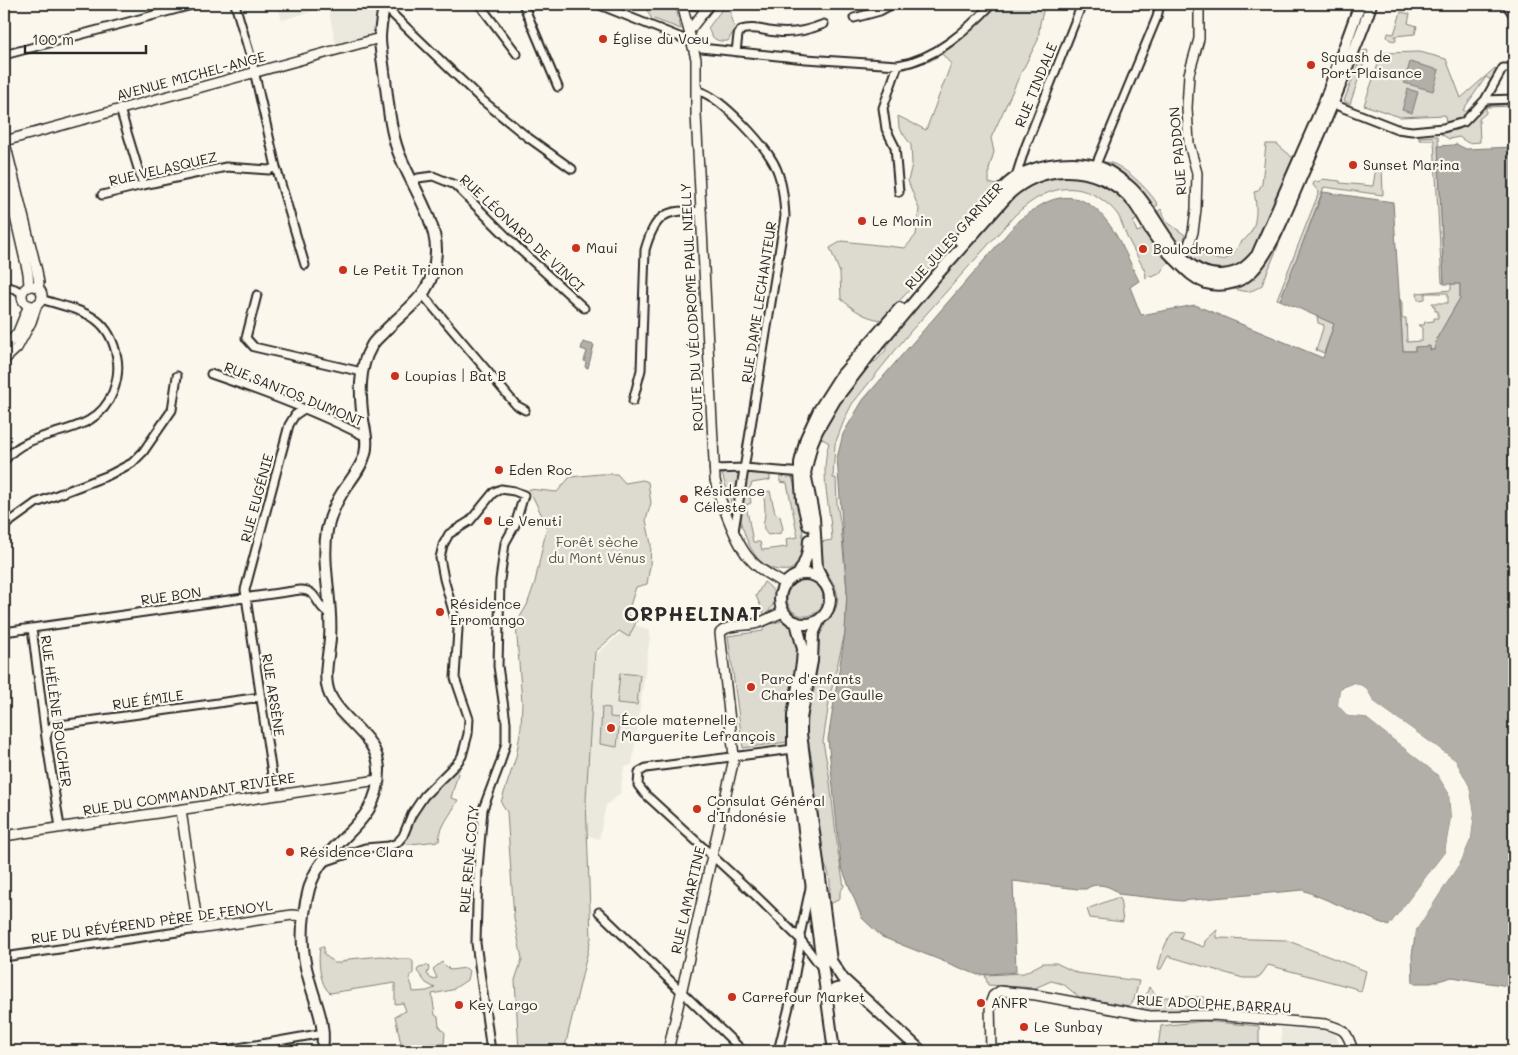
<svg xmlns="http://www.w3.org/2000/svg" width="1518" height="1055" viewBox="0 0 1518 1055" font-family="Mali,sans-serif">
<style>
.built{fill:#ebe8de}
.green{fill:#dddad0;stroke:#84827e}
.water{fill:#b1afa7;stroke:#7b7a75}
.pier{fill:#fbf7ec}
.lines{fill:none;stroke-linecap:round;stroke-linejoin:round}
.street-casing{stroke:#2b2b2b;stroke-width:11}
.secondary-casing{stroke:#2b2b2b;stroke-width:12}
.primary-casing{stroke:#2b2b2b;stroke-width:14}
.street{stroke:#fbf7ec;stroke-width:7}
.secondary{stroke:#fbf7ec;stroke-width:9}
.primary{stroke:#fbf7ec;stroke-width:10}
.poi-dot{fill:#c8321e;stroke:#fbf7ec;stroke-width:2}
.labels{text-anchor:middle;stroke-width:4.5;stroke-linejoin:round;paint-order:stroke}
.poi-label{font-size:14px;fill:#2b2b2b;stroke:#fbf7ec;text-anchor:start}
.street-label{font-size:14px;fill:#2b2b2b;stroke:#fbf7ec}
.park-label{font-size:14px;fill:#585754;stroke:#fbf7ec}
.district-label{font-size:19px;font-weight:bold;letter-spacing:1px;fill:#2b2b2b;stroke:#fbf7ec}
</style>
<rect width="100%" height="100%" fill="#fbf7ec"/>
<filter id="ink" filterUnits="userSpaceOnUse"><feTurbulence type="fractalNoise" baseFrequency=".02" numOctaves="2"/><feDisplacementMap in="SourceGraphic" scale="10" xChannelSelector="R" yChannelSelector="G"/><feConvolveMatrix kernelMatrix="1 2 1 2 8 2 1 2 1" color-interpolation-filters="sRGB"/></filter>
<g filter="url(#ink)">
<path class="built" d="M277,4H384L380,38L337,50L328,7L282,20Z
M632,623L650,631L649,644L632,765L624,767L620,794L606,805L599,839L584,834L588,691L597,654Z
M1281,1028L1335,1030L1341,1051H1282Z"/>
<path class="green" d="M644,4H675L681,29L651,18Z
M726,4H742L731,9V18L735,29L728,41C716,42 712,39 708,28Z
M743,4H812C787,15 769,12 743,4Z
M997,4H1045L1040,23L1038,40L1020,75L991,138L994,152L989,169V183L997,185L995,192L945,251L882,320C865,318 854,310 841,299L840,273L830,248L842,241L905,248L916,235L919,209L908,181L912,164L911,145L899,128L898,116L926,130L951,64L942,54L930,61L913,66L955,44L974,27Z
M1401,12L1410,14L1408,23L1417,26L1415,34L1395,36L1396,41L1390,40L1387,37L1388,33L1394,34Z
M1367,50L1368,51L1350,104L1344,101L1363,51Z
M1420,52L1446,59L1461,98L1495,68L1498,70L1491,80L1486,77L1463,110L1469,113L1463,119L1446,124L1445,115L1400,117L1364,105L1382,53Z
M1514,104V106L1486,107V113L1479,119L1480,142L1468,143L1459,137L1449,139L1441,134C1447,131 1457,131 1464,127C1474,122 1476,112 1484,106Z
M1332,115L1262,285C1249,294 1245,292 1231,288L1253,277Z
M1438,136L1444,283H1442L1434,140H1419V137Z
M1266,144H1277L1293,158L1251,254C1247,257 1243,262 1238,264C1222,272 1201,269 1188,257L1193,242C1201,252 1219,268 1232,255C1236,251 1238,246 1241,242C1243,240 1246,239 1247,237C1258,226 1257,206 1254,192L1258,191L1262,184Z
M1104,162C1121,161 1150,191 1158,205L1151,209L1106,167Z
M1382,166L1383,195L1324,187L1291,275L1280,300L1277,299L1319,192L1313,185L1314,182L1321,181L1322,179L1340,181V183L1373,186L1376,167Z
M1068,176C1102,178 1120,191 1139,218L1133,222L1137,232L1142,230C1150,242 1160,250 1168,262L1159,274L1152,277L1148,276L1146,278L1145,271C1139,260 1133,248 1127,237C1124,230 1122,222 1118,215C1113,208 1106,202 1098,197C1067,179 1040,192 1015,215L910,332L852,404L845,418L835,444L833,478H836L837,504L841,527L847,591L845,633L830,696L823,742L829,774L838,852L844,886L840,892V899L828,905C830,892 833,874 823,863L813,767L807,734L809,706L814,691L818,663L820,630C823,621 832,618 836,608C843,588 827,578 821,561C819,555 820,548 820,542L832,540C831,508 819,476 829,443L821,438L826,424L832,412L852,385L870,363L876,361L886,350L885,344C918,305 950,265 984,228C997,214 1009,197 1025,188C1038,179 1053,177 1068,176Z
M1161,209L1167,222L1185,235L1184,242L1178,246L1155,214Z
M1451,284H1460V298L1437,338L1434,350H1430V347H1415V351H1403L1400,299L1402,303V318H1406L1407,342L1422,341V328L1418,325H1424L1425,322L1434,321V318H1438V311H1435V306H1433L1432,303H1448V293H1425V299L1418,300L1417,293L1451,290Z
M1317,316L1334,324L1324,353L1316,350L1324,325L1318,323Z
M739,472L742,476L740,486H737L734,503L737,504L735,509H733L722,474Z
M748,473L770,474V480L752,483L749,490L751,503L746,505L753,542H760L762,550L787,547L786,539L798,537L787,483L780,482V476L792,477C798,494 809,547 799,562C797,565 793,568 790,570C764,573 753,556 745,535C744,531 742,527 741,524C740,509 746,487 748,473Z
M600,474H617L625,483L643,480L648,482L651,503L646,520L651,544L650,566L647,584L636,587L627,615L637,620L629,637L619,631L595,652L586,800L591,938L564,1051H519L515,980L522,959L514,918L507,812L501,802L516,757L521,727L522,702L516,624L527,605L535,582L547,526L529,489L557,492L570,477Z
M770,491L775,513L780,516L783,529L781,533L768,535C760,527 765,521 765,512C765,506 764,499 764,492Z
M787 598a18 18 0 1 1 36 0a18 18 0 1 1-36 0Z
M764,582C780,593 776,603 765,616L756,596Z
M781,621C796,622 797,641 799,654L788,742L743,748L728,636L763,631V626Z
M620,673L640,675L637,705L617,703Z
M602,707L610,708V717L620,718L617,747L600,744Z
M461,763L451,798L458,800C451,815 440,825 439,841L401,845L418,810Z
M1116,898H1120L1123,922L1090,918L1087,909Z
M1217,930V938L1286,940L1366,971L1361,992L1354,988L1268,965L1259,978H1243L1168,956L1161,969H1158C1161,955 1165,941 1174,931L1183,932L1180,939L1204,947L1205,941Z
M320,947H324V954L334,963H340L349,959L382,956L399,959H411L413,962V973L409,978L412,986L413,992L427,991L435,988L426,983L417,971L419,967L428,965L429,969L427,974L431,979L437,978L433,969L442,962L450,970L466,968L469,971L467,980L452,990L432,994L435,1015L438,1017L439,1026L445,1033L444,1044H428L427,1051H392L394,1045L401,1044L395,1016L406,1011L403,1003L395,1004V983L330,993C319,984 318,960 320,947Z
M1043,963H1056L1077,973L1139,981L1134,1000L1129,1006L1079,997L1063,984L1051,981L1035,988L988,985L985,975L1024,973Z
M1149,987L1158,997H1204L1206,1010L1160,1013L1142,1009Z
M1204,1021L1259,1026V1051H1155L1158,1047L1161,1026Z"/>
<path class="water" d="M1410,62L1439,70L1433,91L1404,83Z
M1408,89L1418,92L1412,113L1402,110Z
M1456,144L1466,149L1514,147V283L1511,285V303L1514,305V987L1452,977L1431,983H1413L1412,955L1416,930L1461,861L1471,838L1474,813L1469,786L1455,760L1374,702L1366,688L1355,683L1340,689L1338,705L1348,716L1365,717L1437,774L1449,793L1451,818L1445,852L1389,926L1303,890L1181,901L1118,894L1116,891C1107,885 1095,882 1086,889H1078L1013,881L1016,972L978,975L882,937L862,918L841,866L828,739L845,633L847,590L837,458L843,434L863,400L1019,220C1031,212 1045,200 1060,198C1103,191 1124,251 1139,281L1130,287L1141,315L1195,305L1323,358L1334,324L1280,300L1323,192L1393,202L1403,351H1415V347L1430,346V350H1434L1437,338L1460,298V284H1444L1438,146L1453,145Z
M583,342L594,345L588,368L585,367L586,362L584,361L587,351L581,349Z"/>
<path class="pier" d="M1355,683L1366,688L1374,702L1455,760L1469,786L1474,813L1471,838L1461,861L1416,930L1415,938L1413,937L1414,929L1459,859L1469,837L1472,813L1467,787L1453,762L1373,704L1365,690L1355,685L1342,690L1341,704L1349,713L1367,715L1439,772L1451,792L1454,818L1447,853L1392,927L1389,926L1445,852L1451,818L1449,793L1437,774L1365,717L1348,716L1338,705L1340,689Z"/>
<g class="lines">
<g class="street-casing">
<path id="street" d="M235,4L252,62L276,167
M479,4L517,54
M523,4L558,87
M597,4L687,40L701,48L806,59L898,65C936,59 967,30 992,4
M1506,4L1514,16
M384,6L482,100L526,136L572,169
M854,18L880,11L893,4
M736,52L738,35L741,30C753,26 764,31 777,32C793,34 809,30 824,24
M4,55L196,4
M898,65L883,108L886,129L895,147L899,192
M696,83L699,91C722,98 768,147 777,170C783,185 784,201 785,216L734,531
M1485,100L1503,68H1514
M1333,104L1397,129L1412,131L1443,128L1464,122L1485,100L1514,99
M120,109L143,185
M1095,167L1157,17L1160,4
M1018,178L1017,173L1025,148L1082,4
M413,182L418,178L433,176L455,185L518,248L584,308
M102,195L143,185L226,167L269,170L276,167L305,265
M4,286L15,289L22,293
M257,295L246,338L254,347L362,372
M423,295L516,405L525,410
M211,374C264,392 317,412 366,437
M633,401L641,370L645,250C655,215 665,208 702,212
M4,461C32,423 94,442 113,392C117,381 119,369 117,358C109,312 78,311 41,299
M714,469L745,468L803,473
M4,526L36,503L109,475L132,463L143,452L172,410L177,376
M32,628L46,738L60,827
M4,632L300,590C318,589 316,608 330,614
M46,738L49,729L53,726L261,697
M793,749L646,768L639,772L638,785L645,794L756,896L801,940L822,968
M275,795L245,590L289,425L295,415L304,409
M321,863L365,848L389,846L397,843L403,836L412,814L424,796L457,763L462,756L468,734L469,719L455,678L458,629L444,579L440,558L443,545L449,534L470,521L493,493L501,489L514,491L524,495L515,525L505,543L500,580L498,666L506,722V743L500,764L483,809L478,869L476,943L491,1051
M599,912L743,1051
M4,957L198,929
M221,1051L324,1033
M778,1051L789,1007L801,940L800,935L810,888"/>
</g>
<g class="secondary-casing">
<path id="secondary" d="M682,4L696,59V114L715,480C720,500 736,544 750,559C759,570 773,577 785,584
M688,4L698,5L704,4
M689,31L710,4
M8,140L380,38
M6,147L37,271L39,283L38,288
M4,169L28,273L29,286
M1173,257L1188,248L1193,232L1196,209L1197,173L1189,144L1187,108L1189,74L1199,39V4
M22 296a10 10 0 1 1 20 0a10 10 0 1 1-20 0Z
M4,349L18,332L29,305
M4,360L17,348L31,322L37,304
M181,810L198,929L292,915L304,916
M4,836L378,780
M668,1051L733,763L734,756L720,633C729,623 746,627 758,623C767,620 775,615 784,612
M991,1051L990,1004L993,996L1000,991L1036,995L1150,1016L1213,1015L1325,1024C1345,1029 1347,1031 1353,1051"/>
</g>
<g class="primary-casing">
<path id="primary" d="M959,240C974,223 999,187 1018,176C1042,163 1079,158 1104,169C1113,173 1121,180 1129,186C1159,212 1174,277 1222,275C1238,274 1247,267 1257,255L1324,103L1360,4
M808,525L802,500L800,473V463L806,438L819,410L840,377L900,308
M780 599a25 25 0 1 1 50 0a25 25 0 1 1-50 0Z
M798,575C805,564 809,553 809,540
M824,582L817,568L814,518L805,473L812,443L817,431L835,400L872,352L935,277L1010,193C1026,179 1043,172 1064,171C1090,170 1118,182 1134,203C1142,214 1148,227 1156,238C1162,247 1171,255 1179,263C1187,271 1195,279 1206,283C1223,288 1243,282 1254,269C1273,248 1290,202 1302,175C1320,134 1338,92 1354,50C1360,35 1367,19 1371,4
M820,619L813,634L812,661L801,718V734L831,961L843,979L921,1051
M796,622L803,649L802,663L793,715V749L834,1051
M827,999C834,984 843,988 856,992
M322,1051C326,1022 316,1006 309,979C300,950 301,919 309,889C323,837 380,830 379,769C378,736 342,722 330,695C322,677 329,656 330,638C333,602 321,566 327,530C330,517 335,504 342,493C350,480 361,469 365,454C368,442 365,431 363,420C360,396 358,369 371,347C373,342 378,338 382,334C409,305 434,297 436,252C437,220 409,181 398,151C389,125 388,99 384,72C383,61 380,49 380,38C380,27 383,15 384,4"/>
</g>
<use href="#street" class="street"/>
<use href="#secondary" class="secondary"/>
<use href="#primary" class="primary"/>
</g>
</g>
<g class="poi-dot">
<circle cx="603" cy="39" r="5"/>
<circle cx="1311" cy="65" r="5"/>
<circle cx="1353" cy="165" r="5"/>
<circle cx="862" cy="221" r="5"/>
<circle cx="576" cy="248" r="5"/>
<circle cx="1143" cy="249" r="5"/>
<circle cx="343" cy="270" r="5"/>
<circle cx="395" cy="376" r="5"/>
<circle cx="499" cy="470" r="5"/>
<circle cx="684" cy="499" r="5"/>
<circle cx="488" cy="521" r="5"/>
<circle cx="440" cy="612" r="5"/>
<circle cx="751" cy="687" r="5"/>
<circle cx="611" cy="728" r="5"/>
<circle cx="697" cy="809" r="5"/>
<circle cx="290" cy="852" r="5"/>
<circle cx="732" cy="997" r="5"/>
<circle cx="981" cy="1003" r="5"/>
<circle cx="459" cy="1005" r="5"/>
<circle cx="1024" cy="1027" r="5"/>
</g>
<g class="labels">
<g class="poi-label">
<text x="613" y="44">Église du Vœu</text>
<text x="1321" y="62">Squash de<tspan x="1321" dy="16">Port-Plaisance</tspan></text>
<text x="1363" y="170">Sunset Marina</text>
<text x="872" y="226">Le Monin</text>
<text x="586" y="253">Maui</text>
<text x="1153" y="254">Boulodrome</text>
<text x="353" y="275">Le Petit Trianon</text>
<text x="405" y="381">Loupias | Bat B</text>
<text x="509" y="475">Eden Roc</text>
<text x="694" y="496">Résidence<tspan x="694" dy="16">Céleste</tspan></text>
<text x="498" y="526">Le Venuti</text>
<text x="450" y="609">Résidence<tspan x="450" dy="16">Erromango</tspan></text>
<text x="761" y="684">Parc d'enfants<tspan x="761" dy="16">Charles De Gaulle</tspan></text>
<text x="621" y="725">École maternelle<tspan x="621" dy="16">Marguerite Lefrançois</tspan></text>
<text x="707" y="806">Consulat Général<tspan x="707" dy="16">d'Indonésie</tspan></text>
<text x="300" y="857">Résidence Clara</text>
<text x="742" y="1002">Carrefour Market</text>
<text x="991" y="1008">ANFR</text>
<text x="469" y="1010">Key Largo</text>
<text x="1034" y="1032">Le Sunbay</text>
</g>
<g class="street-label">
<text transform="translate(191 76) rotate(-15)" y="5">AVENUE MICHEL-ANGE</text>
<text transform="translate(1036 85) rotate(-68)" y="5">RUE TINDALE</text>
<text transform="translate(1178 151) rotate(-95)" y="5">RUE PADDON</text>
<text transform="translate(163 169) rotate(-13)" y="5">RUE VELASQUEZ</text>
<text transform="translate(522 233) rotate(43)" y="5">RUE LÉONARD DE VINCI</text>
<text transform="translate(954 236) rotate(-48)" y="5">RUE JULES GARNIER</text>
<text transform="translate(759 302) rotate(-81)" y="5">RUE DAME LECHANTEUR</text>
<text transform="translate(692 307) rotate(-93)" y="5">ROUTE DU VÉLODROME PAUL NIELLY</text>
<text transform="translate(294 394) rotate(22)" y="5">RUE SANTOS DUMONT</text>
<text transform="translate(257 498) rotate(-75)" y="5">RUE EUGÉNIE</text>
<text transform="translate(171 596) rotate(-8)" y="5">RUE BON</text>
<text transform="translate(273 695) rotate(81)" y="5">RUE ARSÈNE</text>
<text transform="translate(148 700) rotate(-8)" y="5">RUE ÉMILE</text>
<text transform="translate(56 711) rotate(82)" y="5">RUE HÉLÈNE BOUCHER</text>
<text transform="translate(189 794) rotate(-9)" y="5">RUE DU COMMANDANT RIVIÈRE</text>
<text transform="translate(469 859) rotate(-85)" y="5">RUE RENÉ COTY</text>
<text transform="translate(688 900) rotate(-77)" y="5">RUE LAMARTINE</text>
<text transform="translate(152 922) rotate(-8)" y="5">RUE DU RÉVÉREND PÈRE DE FENOYL</text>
<text transform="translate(1214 1004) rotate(3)" y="5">RUE ADOLPHE BARRAU</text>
</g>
<g class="park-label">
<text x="597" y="547">Forêt sèche<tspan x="597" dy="16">du Mont Vénus</tspan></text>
</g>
<g class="district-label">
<text x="693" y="621">ORPHELINAT</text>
</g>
</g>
<rect width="1518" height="1055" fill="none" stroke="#fbf7ec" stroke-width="20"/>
<rect x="10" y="10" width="1498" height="1035" fill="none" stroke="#2b2b2b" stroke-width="2" filter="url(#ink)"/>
<path d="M25 45v8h121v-8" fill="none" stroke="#2b2b2b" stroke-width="2.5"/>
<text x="32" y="45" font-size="15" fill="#2b2b2b" stroke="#fbf7ec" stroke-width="4" paint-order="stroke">100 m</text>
</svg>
